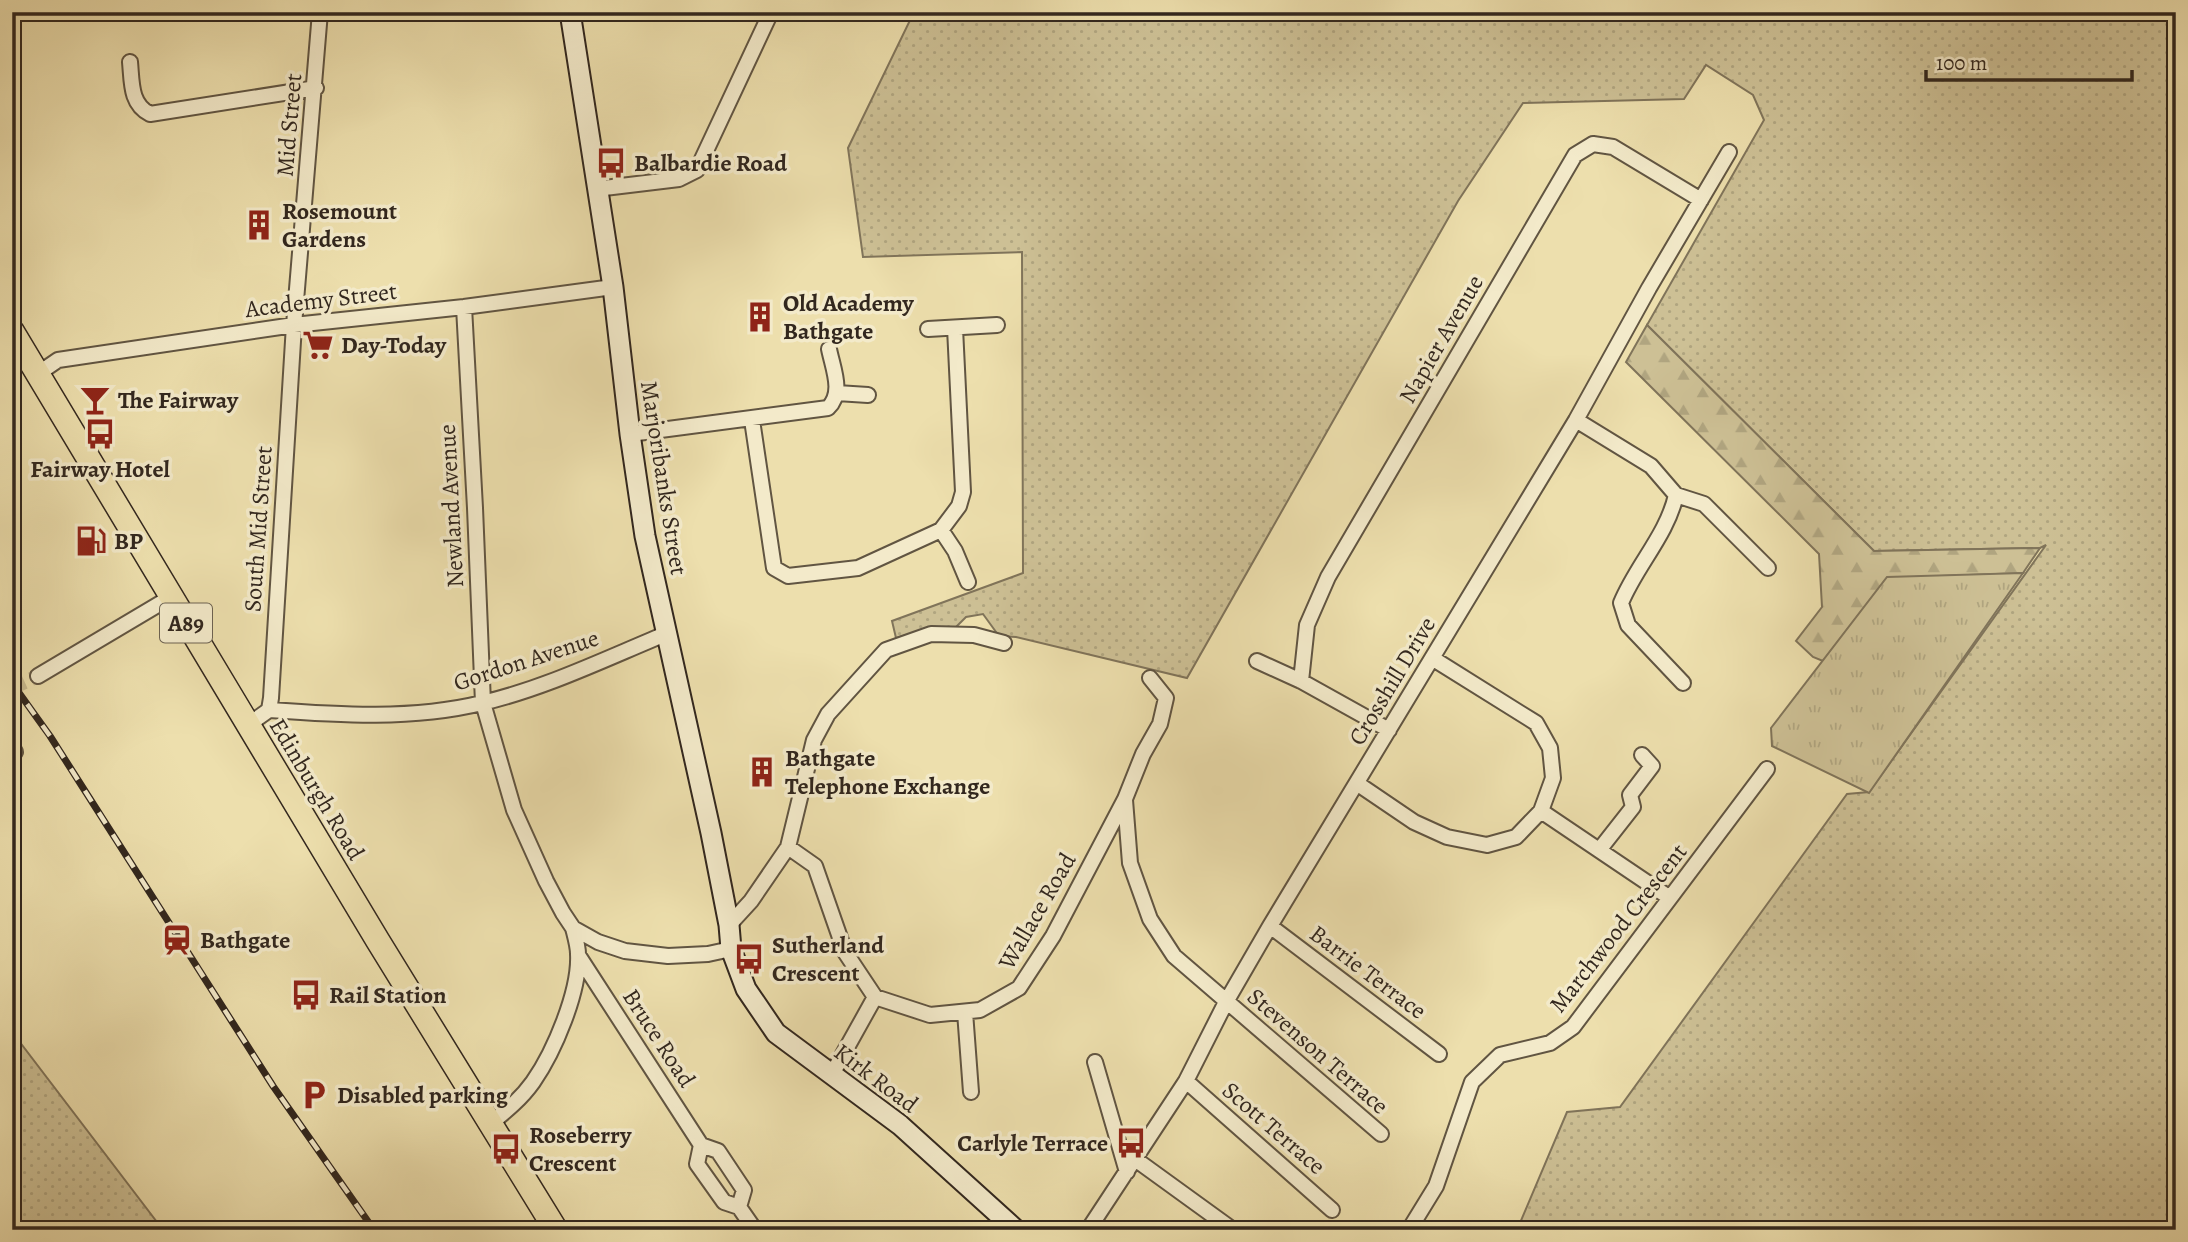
<svg xmlns="http://www.w3.org/2000/svg" width="2188" height="1242" viewBox="0 0 2188 1242" font-family="Alegreya,serif">
<style>
.grass{fill:url(#grass-dots);stroke:#80745a;stroke-width:2}
.forest{fill:url(#forest-firs);stroke:#80745a;stroke-width:2}
.park{fill:url(#park-tufts);stroke:#80745a;stroke-width:2}
.lines{fill:none;stroke-linecap:round;stroke-linejoin:round}
.minor-tunnel{stroke:#c8ba90;stroke-width:14;stroke-dasharray:14 7;stroke-linecap:butt}
.minor-casing{stroke:#615542;stroke-width:18}
.secondary-casing{stroke:#32271e;stroke-width:23}
.primary-casing{stroke:#32271e;stroke-width:26}
.minor{stroke:#f3eaca;stroke-width:14}
.secondary{stroke:#f3eaca;stroke-width:19}
.primary{stroke:#eddfad;stroke-width:23}
.rail-casing{stroke:#32271e;stroke-width:7}
.rail{stroke:#f3eaca;stroke-width:4.5;stroke-dasharray:13;stroke-linecap:butt}
.labels{text-anchor:middle;stroke-width:7;stroke-linejoin:round;paint-order:stroke}
.shield{fill:#f3eaca;stroke:#6c6252;stroke-width:2}
.shield-label{font-size:23px;font-weight:bold;fill:#32271e}
.street-label{font-size:24px;fill:#32271e;stroke:#f3eaca}
.poi-label{font-size:24px;font-weight:bold;fill:#32271e;stroke:#f3eaca;text-anchor:start}
</style>
<defs>
<pattern id="grass-dots" width="8" height="8" patternUnits="userSpaceOnUse" patternTransform="scale(1.75)"><rect width="8" height="8" fill="#cdc095"/><path d="M2 2h.1M6 6h.1" fill="none" stroke="#b0a580" stroke-width="1.8" stroke-linecap="round"/></pattern>
<pattern id="forest-firs" width="22" height="20" patternUnits="userSpaceOnUse" patternTransform="scale(1.75)"><rect width="22" height="20" fill="#cdc095"/><path d="M5 1l3.5 6h-7zM16 11l3.5 6h-7z" fill="#b0a580"/></pattern>
<pattern id="park-tufts" width="24" height="20" patternUnits="userSpaceOnUse" patternTransform="scale(1.75)"><rect width="24" height="20" fill="#cdc095"/><path d="M3 7l-1-3M5 7V3M7 7l1-3M15 17l-1-3M17 17v-4M19 17l1-3" fill="none" stroke="#b0a580"/></pattern>
</defs>
<rect width="100%" height="100%" fill="#eddfad"/>
<filter id="stains"><feTurbulence type="fractalNoise" baseFrequency=".00286" numOctaves="4"/><feColorMatrix values="0 0 0 0 .2 0 0 0 0 .09 0 0 0 0 .02 0 0 0 .5 -.17"/></filter>
<radialGradient id="worn" r=".72"><stop offset=".6" stop-color="#630" stop-opacity="0"/><stop offset="1" stop-color="#630" stop-opacity=".3"/></radialGradient>
<path class="grass" d="M914,12H2176V1230H1517L1567,1112L1620,1107L1847,794L1869,792L2046,545L2040,548L1874,551L1647,325L1764,120L1753,95L1706,65L1684,99L1523,103L1458,201L1187,678L1016,637L999,636L983,614L966,617L954,629H928L896,638L892,621L1023,573L1022,252L863,257L848,148Z
M12,1027L16,1037L163,1230H12Z"/>
<path class="forest" d="M1647,325L1874,551L2040,548L2023,573L1887,578L1823,661L1813,657L1796,641L1822,607L1819,554L1626,362Z"/>
<path class="park" d="M2023,573L1869,793L1772,746L1771,728L1887,577Z"/>
<g class="lines">
<path class="minor-tunnel" d="M12,688L38,676"/>
<g class="minor-casing">
<path id="minor" d="M130,62C132,82 130,104 150,114L316,88
M596,189L679,179L697,170L771,12
M464,307L475,508L483,703L514,810L546,881L563,913L573,928L598,942L625,951L668,956L708,954L731,949
M928,329L997,325
M39,373L58,360L294,325L464,307L613,287
M837,393L868,395
M752,420L774,568L788,576L858,568L941,530L959,506L963,492L955,328
M1576,420L1651,466L1676,495C1667,535 1636,566 1621,603L1628,625L1683,683
M630,434L828,408C844,393 833,369 829,349
M1676,495L1704,504L1768,568
M941,530L955,551L968,582
M1257,661L1301,681L1389,730
M38,676L171,597
M1301,681L1307,625L1328,577L1575,155L1593,144L1613,147L1701,200
M269,710C340,715 412,720 482,703C546,688 607,658 668,633
M248,725L269,710L271,698L294,325L320,12
M12,747L15,752
M1358,784L1414,822L1447,837L1487,845L1516,837L1541,811L1553,778L1550,748L1536,723L1432,658
M1125,800L1130,863L1150,919L1174,956L1381,1134
M1541,811L1670,898
M788,847L815,866L845,952L875,997
M1600,849L1633,807L1630,795L1652,766L1642,755
M729,925L751,901L788,847L814,740L828,714L886,650L931,634L974,635L1004,643
M1270,926L1439,1054
M578,955L701,1145L718,1151L744,1190L739,1207L755,1230
M965,1012L971,1092
M1095,1062L1127,1172
M831,1076L875,997L930,1015L980,1010L1019,988L1053,936L1125,799L1143,754L1160,724L1166,698L1150,678
M1186,1081L1332,1210
M490,1124C506,1111 521,1099 533,1082C554,1052 580,991 578,954C578,946 575,936 573,928
M701,1145L697,1164L724,1202L739,1207
M1135,1159L1233,1230
M1088,1230L1186,1081L1226,1002L1270,926L1576,420L1649,288L1729,152
M1409,1230L1436,1186L1472,1082L1500,1055L1550,1043L1573,1027L1767,769"/>
</g>
<g class="secondary-casing">
<path id="secondary" d="M570,12L613,287L630,434L645,536L711,833L729,925L731,949L746,989L776,1033L900,1125L1016,1230"/>
</g>
<g class="primary-casing">
<path id="primary" d="M12,331L378,941L556,1230"/>
</g>
<use href="#minor" class="minor"/>
<use href="#secondary" class="secondary"/>
<use href="#primary" class="primary"/>
<g class="rail-casing">
<path id="rail" d="M12,683L50,736L273,1086L374,1230"/>
</g>
<use href="#rail" class="rail"/>
</g>
<defs>
<g id="bus-bare" transform="scale(2.415)"><path d="M-5-6H5V4H4V6H2V4H-2V6H-4V4H-5ZM-3.5-4V0h7V-4ZM-3.5 1.2v1.5H-2V1.2ZM2 1.2v1.5H3.5V1.2Z" fill="#8f2418" stroke="#f3eaca" stroke-width="2.5" paint-order="stroke"/></g>
<g id="building-bare" transform="scale(2.415)"><path d="M-4-6H4V6H1V3H-1V6H-4ZM-2.5-4.3h1.7v1.8h-1.7ZM.8-4.3h1.7v1.8H.8ZM-2.5-1h1.7V.8h-1.7ZM.8-1h1.7V.8H.8Z" fill="#8f2418" stroke="#f3eaca" stroke-width="2.5" paint-order="stroke"/></g>
<g id="supermarket-bare" transform="scale(2.415)"><path d="M-6-5.5h2.5l.6 2H6L4.5 2H-2.5L-4.4-4H-6ZM-1.5 3.2a1.3 1.3 0 1 0 .1 0ZM3 3.2a1.3 1.3 0 1 0 .1 0Z" fill="#8f2418" stroke="#f3eaca" stroke-width="2.5" paint-order="stroke"/></g>
<g id="bar-bare" transform="scale(2.415)"><path d="M-6-5H6L.8 .8V4.5H3.5V6h-7V4.5H-.8V.8Z" fill="#8f2418" stroke="#f3eaca" stroke-width="2.5" paint-order="stroke"/></g>
<g id="fuel-bare" transform="scale(2.415)"><path d="M-5.5-6h7V0h2V4h1.3V-2.5L3-4.5l.8-.8L6-3V5H2.5V1h-1V6h-7ZM-4.2-4.7v3.2H.2V-4.7Z" fill="#8f2418" stroke="#f3eaca" stroke-width="2.5" paint-order="stroke"/></g>
<g id="station-bare" transform="scale(2.415)"><path d="M-3-6H3Q5-6 5-4V2Q5 4 3 4L4.5 6H3L1.5 4h-3L-3 6H-4.5L-3 4Q-5 4-5 2V-4Q-5-6-3-6ZM-3.5-4v3h7v-3ZM-3.5 1v1.5H-2V1ZM2 1v1.5H3.5V1Z" fill="#8f2418" stroke="#f3eaca" stroke-width="2.5" paint-order="stroke"/></g>
<g id="parking-bare" transform="scale(2.415)"><path d="M-3.5-5.5H1a3.5 3.5 0 0 1 0 7H-1V5.5H-3.5ZM-1-3.4V-.6H.8a1.4 1.4 0 0 0 0-2.8Z" fill="#8f2418" stroke="#f3eaca" stroke-width="2.5" paint-order="stroke"/></g>
</defs>
<g fill-rule="evenodd">
<use href="#bus-bare" x="611" y="163"/>
<use href="#building-bare" x="259" y="225"/>
<use href="#building-bare" x="760" y="317"/>
<use href="#supermarket-bare" x="318" y="345"/>
<use href="#bar-bare" x="95" y="400"/>
<use href="#bus-bare" x="100" y="434"/>
<use href="#fuel-bare" x="91" y="541"/>
<use href="#building-bare" x="762" y="772"/>
<use href="#station-bare" x="177" y="940"/>
<use href="#bus-bare" x="749" y="959"/>
<use href="#bus-bare" x="306" y="995"/>
<use href="#parking-bare" x="314" y="1095"/>
<use href="#bus-bare" x="1131" y="1143"/>
<use href="#bus-bare" x="506" y="1149"/>
</g>
<g class="labels">
<rect class="shield" x="160" y="603.5" width="52" height="39" rx="5"/>
<g class="shield-label">
<text x="186" y="631">A89</text>
</g>
<g class="street-label">
<text transform="translate(289 125) rotate(-85)" y="8">Mid Street</text>
<text transform="translate(321 300) rotate(-7)" y="8">Academy Street</text>
<text transform="translate(1441 339) rotate(-60)" y="8">Napier Avenue</text>
<text transform="translate(664 478) rotate(81)" y="8">Marjoribanks Street</text>
<text transform="translate(451 506) rotate(-93)" y="8">Newland Avenue</text>
<text transform="translate(258 529) rotate(-86)" y="8">South Mid Street</text>
<text transform="translate(526 660) rotate(-18)" y="8">Gordon Avenue</text>
<text transform="translate(1392 681) rotate(-59)" y="8">Crosshill Drive</text>
<text transform="translate(317 789) rotate(59)" y="8">Edinburgh Road</text>
<text transform="translate(1037 911) rotate(-60)" y="8">Wallace Road</text>
<text transform="translate(1618 928) rotate(-52)" y="8">Marchwood Crescent</text>
<text transform="translate(1368 972) rotate(37)" y="8">Barrie Terrace</text>
<text transform="translate(659 1038) rotate(57)" y="8">Bruce Road</text>
<text transform="translate(1318 1051) rotate(41)" y="8">Stevenson Terrace</text>
<text transform="translate(876 1078) rotate(37)" y="8">Kirk Road</text>
<text transform="translate(1274 1128) rotate(41)" y="8">Scott Terrace</text>
</g>
<g class="poi-label">
<text x="634" y="171">Balbardie Road</text>
<text x="282" y="219">Rosemount<tspan x="282" dy="28">Gardens</tspan></text>
<text x="783" y="311">Old Academy<tspan x="783" dy="28">Bathgate</tspan></text>
<text x="341" y="353">Day-Today</text>
<text x="118" y="408">The Fairway</text>
<text x="100" y="477" text-anchor="middle">Fairway Hotel</text>
<text x="114" y="549">BP</text>
<text x="785" y="766">Bathgate<tspan x="785" dy="28">Telephone Exchange</tspan></text>
<text x="200" y="948">Bathgate</text>
<text x="772" y="953">Sutherland<tspan x="772" dy="28">Crescent</tspan></text>
<text x="329" y="1003">Rail Station</text>
<text x="337" y="1103">Disabled parking</text>
<text x="529" y="1143">Roseberry<tspan x="529" dy="28">Crescent</tspan></text>
<text x="1108" y="1151" text-anchor="end">Carlyle Terrace</text>
</g>
</g>
<rect width="2188" height="1242" fill="none" stroke="#eddfad" stroke-width="42"/>
<rect x="14" y="14" width="2160" height="1214" fill="none" stroke="#32271e" stroke-width="3.5"/>
<rect x="21" y="21" width="2146" height="1200" fill="none" stroke="#32271e" stroke-width="2"/>
<path d="M1926 70v10h206v-10" fill="none" stroke="#32271e" stroke-width="3.5"/>
<text x="1936" y="70" font-size="21" fill="#32271e" stroke="#f3eaca" stroke-width="5" paint-order="stroke">100 m</text>
<rect width="100%" height="100%" filter="url(#stains)"/>
<rect width="100%" height="100%" fill="url(#worn)"/>
</svg>
